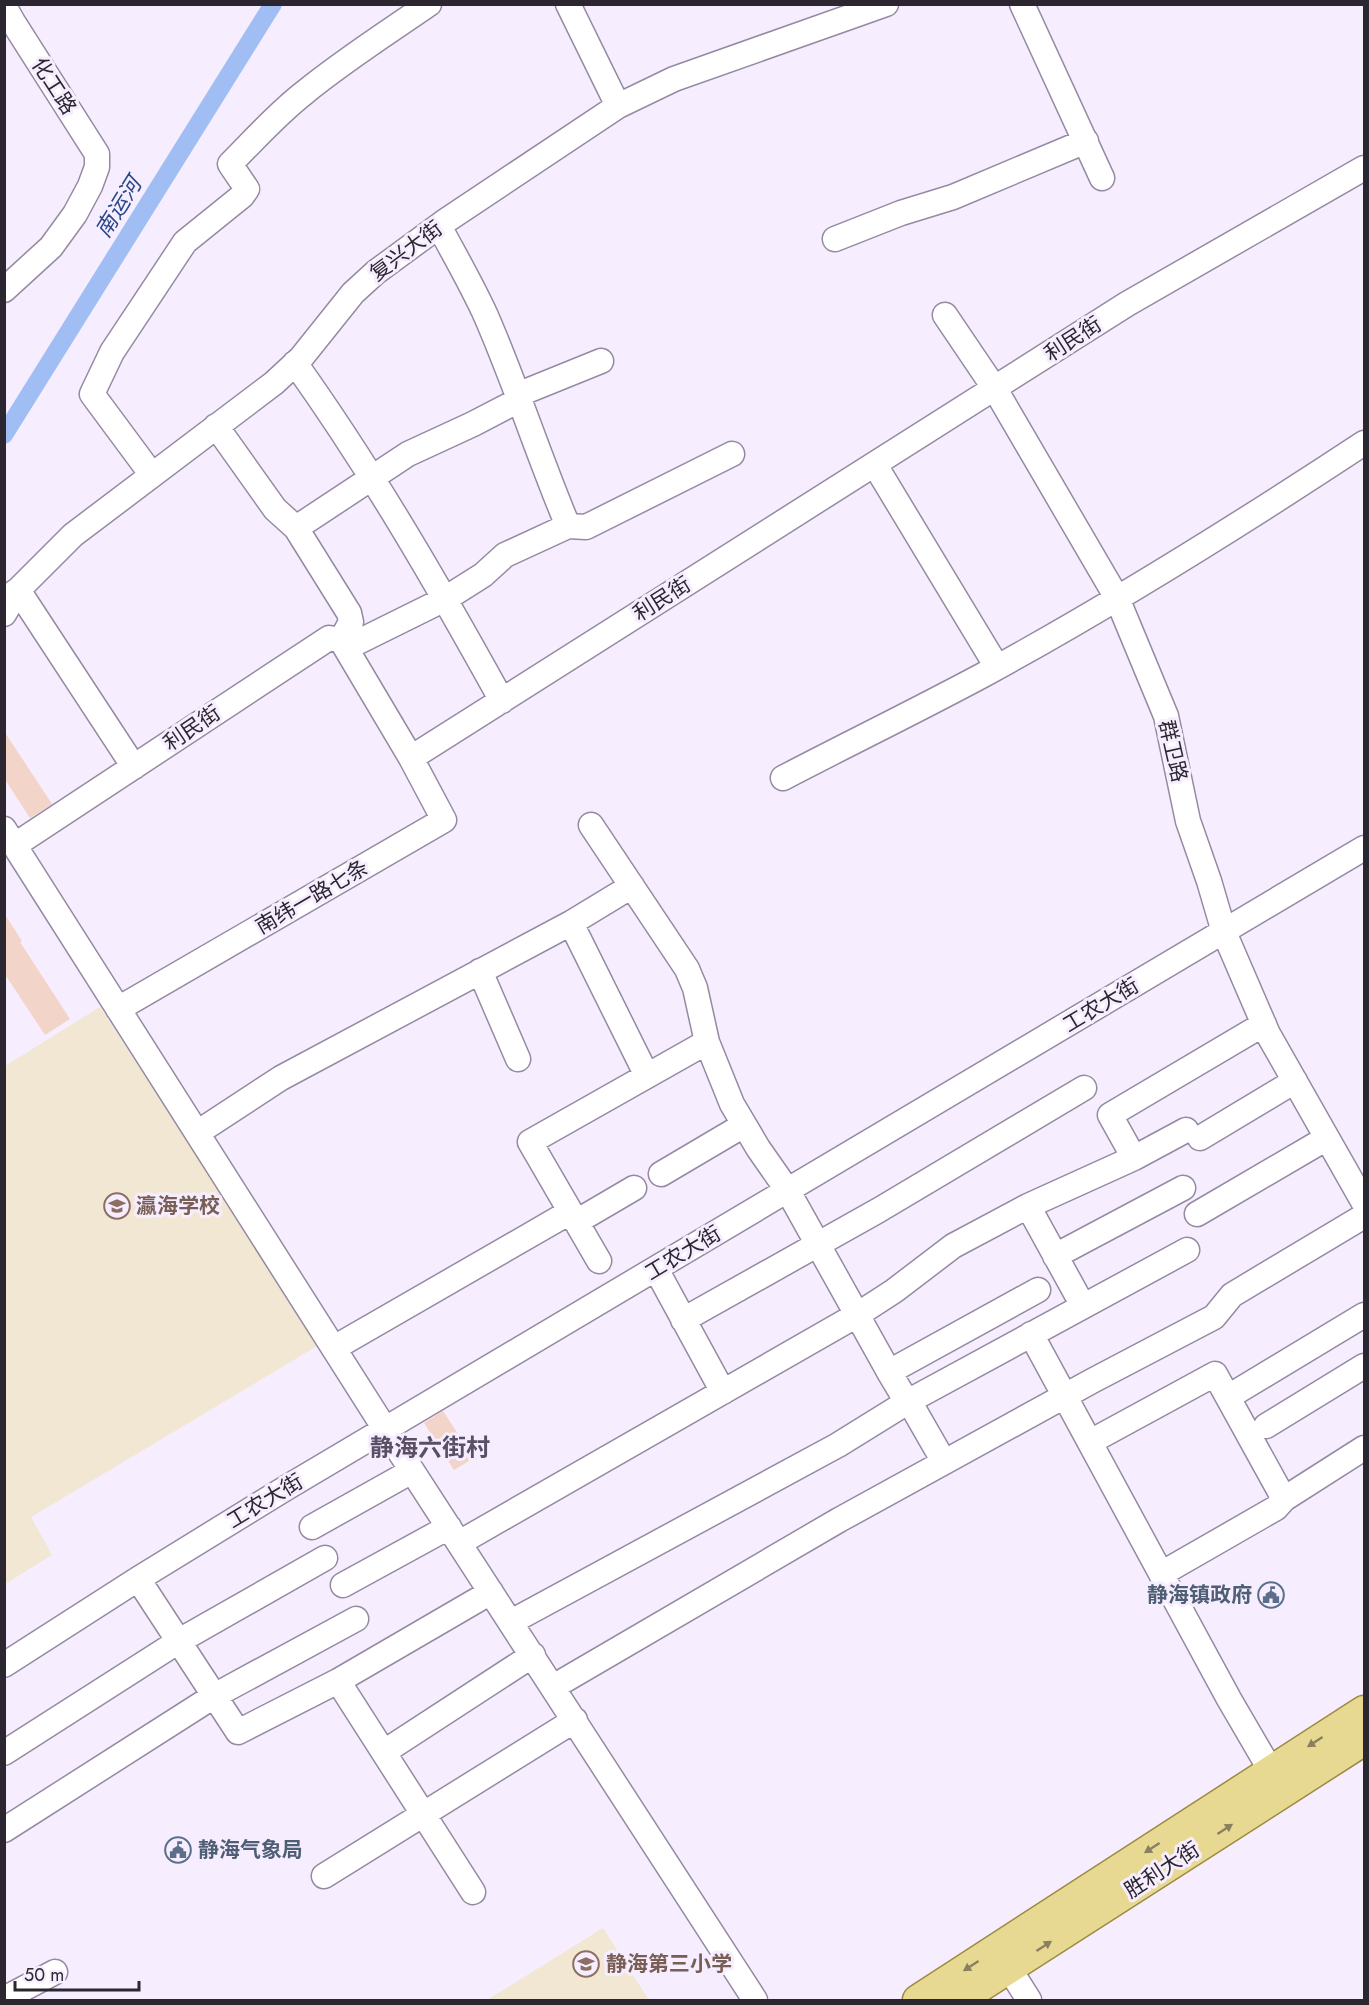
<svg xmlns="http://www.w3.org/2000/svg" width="1369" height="2005" viewBox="0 0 1369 2005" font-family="Jost,'Noto Sans SC',sans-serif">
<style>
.education{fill:#f1e7d2}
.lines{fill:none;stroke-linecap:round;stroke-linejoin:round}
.canal{stroke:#a1bef4;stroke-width:18}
.building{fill:#f3d4c8}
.minor-casing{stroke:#9689a2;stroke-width:27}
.major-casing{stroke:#9c8a41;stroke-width:33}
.minor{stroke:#fff;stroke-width:24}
.major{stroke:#e8d992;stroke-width:30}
.oneway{fill:#8a8060}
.labels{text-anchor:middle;stroke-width:6;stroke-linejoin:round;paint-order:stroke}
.street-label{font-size:21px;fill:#2b262f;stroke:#f6eefe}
.education-label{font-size:21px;font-weight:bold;fill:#785e54;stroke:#f6eefe;text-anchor:start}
.service-label{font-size:21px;font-weight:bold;fill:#4e5e75;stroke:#f6eefe;text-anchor:end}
.water-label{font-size:22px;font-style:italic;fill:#294889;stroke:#f6eefe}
.quarter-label{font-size:24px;font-weight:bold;fill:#5b4f66;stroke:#f6eefe}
</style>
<rect width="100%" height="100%" fill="#f6eefe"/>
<path class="education" d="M100,1007L319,1345L31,1517L52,1555L5,1584V1066Z
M603,1928L649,2000H487Z"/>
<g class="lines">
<path class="canal" d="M4,435L273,4"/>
</g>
<path class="building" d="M4,731L52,804L30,818L4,778Z
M4,913L22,941L20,942L70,1019L45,1035L4,973Z
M443,1411L474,1458L454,1470L424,1423Z"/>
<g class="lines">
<g class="minor-casing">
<path id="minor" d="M568,4L618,106
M1022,4L1102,178
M4,6L13,22L97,154V167L90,186L75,214L51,247L4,290
M439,226C455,256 472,285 486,316C516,385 539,457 568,526
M835,239L901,213L953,197L1086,141
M945,315L995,389L1117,598L1166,716L1188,821L1209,881L1224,932L1268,1034L1364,1203
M295,363C372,471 438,585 502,701
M517,395L601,361
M216,426L275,509L296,528L349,613L351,622L341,640
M875,465L997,667
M152,475L92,394L112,352L185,242L242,196L247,189L230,164C254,140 277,114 304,93C343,61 387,33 429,4
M296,528L408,454L473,424L519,400
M6,598L18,590L134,767
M4,614L18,590L73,535L274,383L301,358L353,293L376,272L447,220L618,106L674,79L886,4
M346,648L445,599L483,575L505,555L568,526L586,527L732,454
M783,778C850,743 918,710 985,674C1115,603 1241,524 1364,443
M591,825L687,969L695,988L707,1042L732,1104L758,1148L788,1191L889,1372L901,1392L909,1401L944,1462
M4,829L385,1429L755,2000
M15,845L329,638L341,640L411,758L1127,304L1364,168
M571,923L647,1076
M480,971L518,1059
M118,1009L444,820L411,758
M197,1133L281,1078L571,923L632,886
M1200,1138L1295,1081
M1134,1158L1110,1115L1264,1024
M661,1174L744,1125
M1028,1206L1083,1306
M1197,1214L1327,1138
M576,1222L634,1188
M1055,1256L1183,1188
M599,1261L530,1142L707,1042
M656,1269L723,1392
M683,1320L879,1210L1084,1088
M1031,1334L1229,1699L1271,1771
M334,1348L570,1212
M889,1372L1038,1290
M1238,1391L1364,1315
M1266,1426L1364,1366
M1090,1442L1215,1374L1284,1499
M312,1527L412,1471
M459,1543L857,1315L894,1291L953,1246L1028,1206L1134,1158L1186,1130
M1161,1574L1276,1508L1284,1499L1364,1448
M138,1579L238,1732L338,1681L491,1592
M343,1585L449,1527
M511,1622L838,1445L909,1401L1187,1250
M4,1665L138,1579L286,1488L1364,848
M338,1681L473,1892
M553,1687L839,1520L1092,1381L1214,1317L1232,1295L1364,1216
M384,1752L533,1655
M4,1753L179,1641L325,1558
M4,1830L214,1696L356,1619
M324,1876L575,1720
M1000,1954L1029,2000
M4,1999L55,1972"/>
</g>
<g class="major-casing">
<path id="major" d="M918,2000L1364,1711
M959,2000L1364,1740"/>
</g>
<use href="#minor" class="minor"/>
<use href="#major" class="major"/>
</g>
<defs><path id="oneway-solid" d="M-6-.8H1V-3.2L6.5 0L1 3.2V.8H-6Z" transform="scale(1.5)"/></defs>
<g class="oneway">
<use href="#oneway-solid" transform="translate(1315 1742) rotate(147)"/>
<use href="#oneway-solid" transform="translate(1225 1829) rotate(-33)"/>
<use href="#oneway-solid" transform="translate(1152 1848) rotate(147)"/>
<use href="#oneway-solid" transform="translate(1044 1946) rotate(-33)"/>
<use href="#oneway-solid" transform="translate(971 1966) rotate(147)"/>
</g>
<defs>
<g id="school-ring" transform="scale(1.35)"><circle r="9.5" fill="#f6eefe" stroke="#8d6e63" stroke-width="1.5"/><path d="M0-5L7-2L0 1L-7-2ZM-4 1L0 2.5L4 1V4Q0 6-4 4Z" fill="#8d6e63"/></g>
<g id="civic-ring" transform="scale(1.35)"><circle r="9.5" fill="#f6eefe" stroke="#5c6f8a" stroke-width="1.5"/><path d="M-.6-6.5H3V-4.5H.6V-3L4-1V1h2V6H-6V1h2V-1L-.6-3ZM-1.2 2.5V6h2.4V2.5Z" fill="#5c6f8a"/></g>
</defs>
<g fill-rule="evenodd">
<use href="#school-ring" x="117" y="1206"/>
<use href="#civic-ring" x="1271" y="1595"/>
<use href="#civic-ring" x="178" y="1850"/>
<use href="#school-ring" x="586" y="1964"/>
</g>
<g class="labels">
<g class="street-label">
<text transform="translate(54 86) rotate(57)" y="7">化工路</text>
<text transform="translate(406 251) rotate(-37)" y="7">复兴大街</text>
<text transform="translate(1073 339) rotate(-33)" y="7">利民街</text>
<text transform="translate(662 599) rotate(-32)" y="7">利民街</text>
<text transform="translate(192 728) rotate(-34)" y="7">利民街</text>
<text transform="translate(1173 751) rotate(77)" y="7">群卫路</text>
<text transform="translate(312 897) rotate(-30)" y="7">南纬一路七条</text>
<text transform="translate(1101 1005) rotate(-31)" y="7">工农大街</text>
<text transform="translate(683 1253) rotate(-31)" y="7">工农大街</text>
<text transform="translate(265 1501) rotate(-31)" y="7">工农大街</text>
<text transform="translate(1162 1870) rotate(-33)" y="7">胜利大街</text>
</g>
<g class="education-label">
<text x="136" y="1213">瀛海学校</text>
<text x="606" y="1971">静海第三小学</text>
</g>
<g class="service-label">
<text x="1252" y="1602">静海镇政府</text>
<text x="198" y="1857" text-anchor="start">静海气象局</text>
</g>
<g class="water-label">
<text transform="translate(118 207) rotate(-58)" y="8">南运河</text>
</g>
<g class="quarter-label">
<text x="430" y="1456">静海六街村</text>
</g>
</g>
<rect width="1369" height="2005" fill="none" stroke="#2b262f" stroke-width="12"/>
<path d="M15 1981v9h124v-9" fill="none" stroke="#2b262f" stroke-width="3"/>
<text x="24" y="1981" font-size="18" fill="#2b262f" stroke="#f6eefe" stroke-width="4.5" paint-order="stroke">50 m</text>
</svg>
